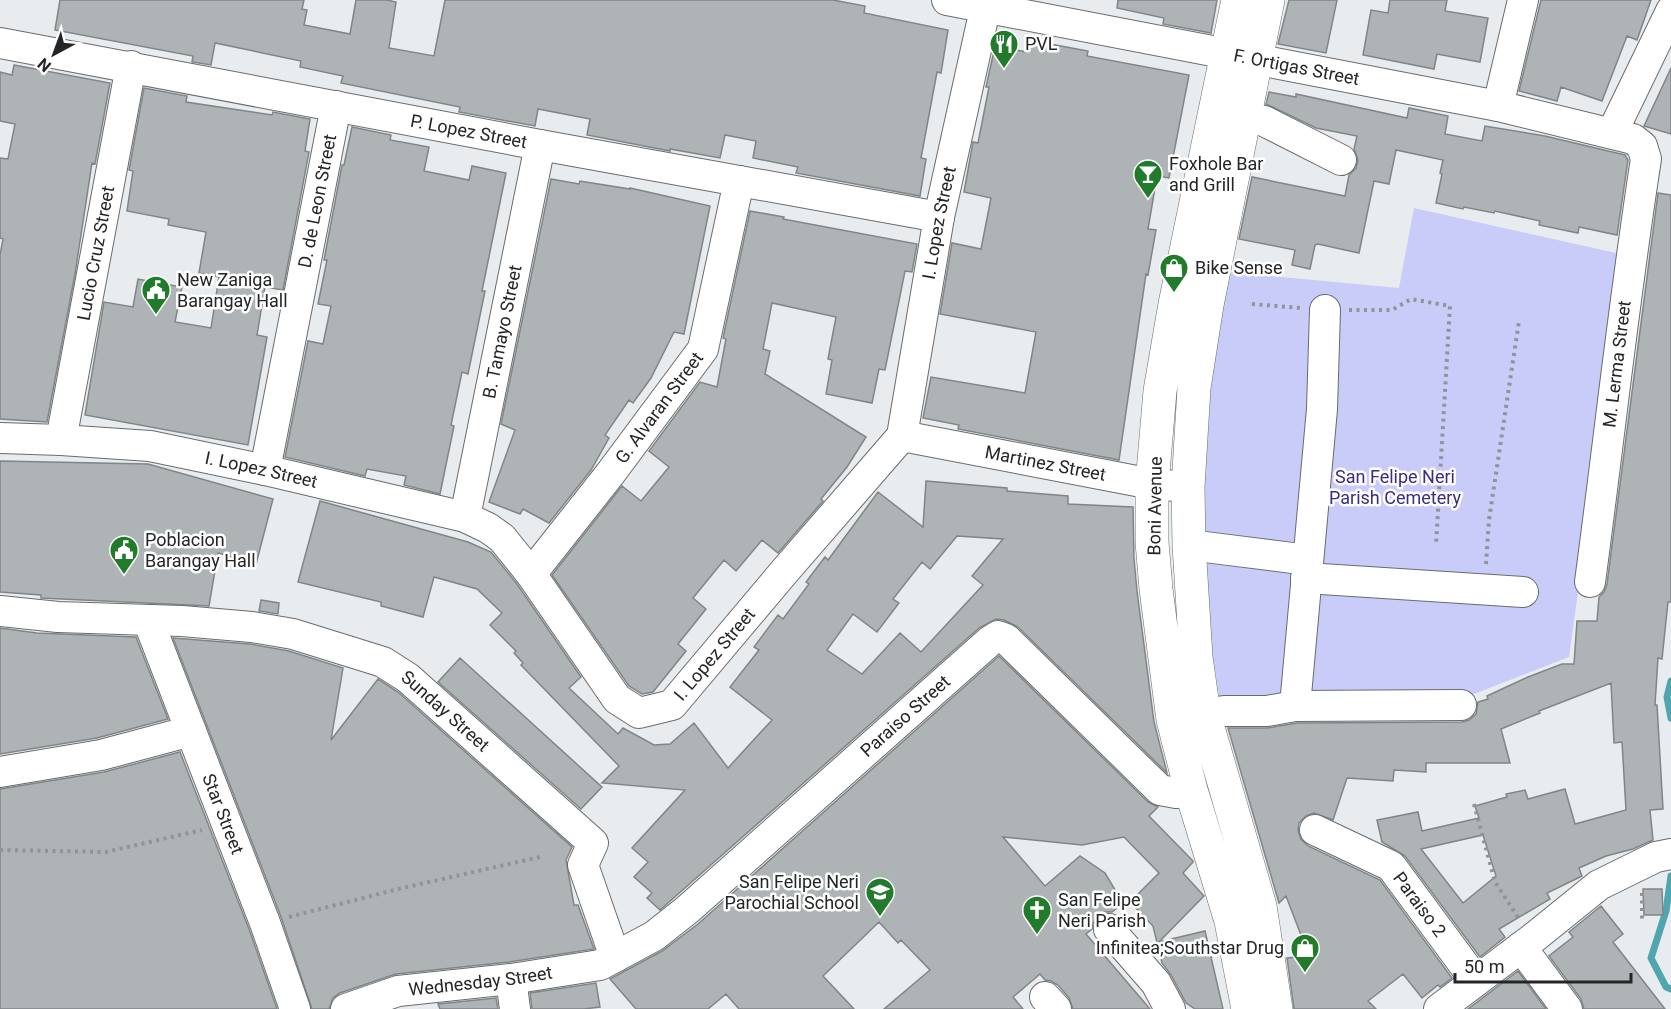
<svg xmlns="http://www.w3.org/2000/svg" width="1671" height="1009" viewBox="0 0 1671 1009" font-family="Roboto,sans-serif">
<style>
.green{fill:#c9cbf8}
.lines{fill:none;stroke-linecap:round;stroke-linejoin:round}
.stream{stroke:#4fa6ae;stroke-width:7}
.building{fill:#aeb3b5;stroke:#818587;stroke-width:1.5;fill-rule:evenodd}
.minor-casing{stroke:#696c6f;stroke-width:32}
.major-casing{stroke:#696c6f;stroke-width:34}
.path{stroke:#919496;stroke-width:4;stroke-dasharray:3 4.5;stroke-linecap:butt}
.minor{stroke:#fff;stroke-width:30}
.major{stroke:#fff;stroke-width:33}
.labels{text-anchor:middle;stroke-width:5;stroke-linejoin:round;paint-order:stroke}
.poi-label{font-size:18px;fill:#242526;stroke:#fff;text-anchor:start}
.street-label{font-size:18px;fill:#242526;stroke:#fff}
.park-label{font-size:18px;fill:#392d85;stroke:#fff}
</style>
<rect width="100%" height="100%" fill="#e8ecef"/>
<path class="green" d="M1414,208L1625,255L1569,657L1461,699L1223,721L1203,593L1199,481L1226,272L1399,288Z"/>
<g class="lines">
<path class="stream" d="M1671,681L1667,697L1671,718
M1671,876L1666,911L1651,958L1666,987L1671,989"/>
</g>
<path class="building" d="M60,0H304L302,9L307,10L304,25L350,34L356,0H387L396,2L389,48L434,56L445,0H833L865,6L864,13L948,30L941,73L937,72L921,158L926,159L920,196L796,173L798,167L753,158L756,141L725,135L720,158L670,149V151L587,135L590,119L538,109L535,126L459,112L460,107L341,83L343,76L300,67L301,61L215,43L211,65L192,62L193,56L55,30Z
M1118,0H1217L1211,33L1163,24L1164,18L1117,8Z
M1289,0H1337L1326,53L1278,44Z
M1390,0H1447L1445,11L1488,18L1480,62L1437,54L1434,69L1363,55L1371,10L1388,13Z
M1541,0H1651L1637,40L1627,36L1602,101L1561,87L1557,101L1519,91Z
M1029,40L1088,51L1087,56L1189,75L1169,178L1157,176L1148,229L1156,230L1148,275L1146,274L1119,460L958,429L959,425L923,418L931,377L1025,393L1036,332L940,314L952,243L981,249L991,198L964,192L973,142L978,143L989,87H986L995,46L1027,52Z
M14,65L110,83L95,164L92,163L75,274L47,422L0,419V255L3,239L0,238V158L8,159L15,124L0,121V72L12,75Z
M1671,68V134L1644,126Z
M144,88L187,96L186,102L272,115L273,112L310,119L305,151L309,152L283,290L265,287L257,335L267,337L248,445L85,415L104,302L133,307L138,279L182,287L175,322L211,328L219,277L199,273L206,232L168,225L169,219L127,211L133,171L129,170Z
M1269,92L1296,97V94L1407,118L1409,108L1448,116L1445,134L1482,141L1485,126L1545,136L1625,155L1628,160L1617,235L1579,227L1578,233L1539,225L1540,221L1495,211L1494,213L1464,207L1463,209L1436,203L1442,174L1440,173L1443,160L1396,150L1389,184L1374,181L1359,253L1318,244L1315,245L1310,269L1292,265L1295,250L1239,239L1252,177L1345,196L1349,175L1356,168L1358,160L1354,149L1357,136L1316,128L1266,104Z
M352,127L391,135L390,140L429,147L424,171L469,180L472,166L506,173L482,291H485L468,374L462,372L451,425L454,426L440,494L404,485L406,476L367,469L365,476L285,457L308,341L323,344L331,306L318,304L327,260H324L342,165H344Z
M551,179L579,184L580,181L630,189V188L710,206L684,334L674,332L651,378L633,403L629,400L605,435L609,438L591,470L549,523L523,509L520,514L489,502L515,430L501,424Z
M1658,193L1671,195V602H1668L1662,659L1658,658L1655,705H1657L1663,809L1650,810L1653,840L1633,849L1606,856L1579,868L1582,876L1547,893L1550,899L1499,929L1505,937L1480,957L1405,856L1382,842L1377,820L1418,812L1422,831L1479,818L1475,806L1507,797L1506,794L1525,790L1528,799L1565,789L1575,824L1626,810L1622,742L1614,743L1611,683L1539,711L1540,713L1501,729L1510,763H1426V772L1394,770L1393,781L1347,778L1333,820L1314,813L1306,816L1299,823L1298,831L1301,839L1308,846L1380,880L1452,978L1440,987L1438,985L1422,998L1403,974L1368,1001L1376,1009H1294L1287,958L1309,956L1286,896L1279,903L1228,728H1267L1297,723L1462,722L1469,720L1476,714L1478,702L1488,699L1487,696L1528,677L1562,664H1574L1577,621H1597L1599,597L1604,592L1607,584ZM1483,835L1496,876L1463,903L1421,849Z
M750,211L784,217L783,219L917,244L912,272L905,271L885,370L879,369L872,403L826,394L832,360L828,359L836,317L772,303L763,349L770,351L765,374L866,437L847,467L821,499L823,501L778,553L762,540L736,571L724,560L693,598L706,609L678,644L686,651L653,692L642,694L629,686L552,575L622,486L641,501L669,467L649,451L700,382L717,387L726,339L723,338Z
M0,461L148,464L273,499L256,564L218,553L209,606L41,598V595L0,592Z
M926,481L1007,488V491L1068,496V504L1133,507L1134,559L1137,591L1154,722L1167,773L1018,627L1004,620L996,619L979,628L660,910L647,898L652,893L634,877L648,862L632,848L685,790L602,783L619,766L521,665L523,663L514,653L516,651L490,625L502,613L477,589L434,577L423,617L381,606V602L298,582L320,501L468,542L491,552L517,584L581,677L569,688L618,734L623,728L654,745L670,744L694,723L728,768L772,720L730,687L759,650L754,647L778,615L783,619L809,584L806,582L825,557L828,560L878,492L923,527ZM957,536L1003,539L972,576L983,585L921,652L900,633L862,674L827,650L853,614L877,632L899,603L893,599L922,562L930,569Z
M261,600L279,603L278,614L259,611Z
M0,628L37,633L136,637L168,719L97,738L0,754Z
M173,638L250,644L289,651L343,668L331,740L378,679L398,692L572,847L566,860L574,905H578L594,949L509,962L396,974L340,993L333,998L329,1009H312L281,917Z
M999,656L1148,802L1158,807L1149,816L1193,861V862L1183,873L1204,896L1159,942L1205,931L1223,1009H1195L1186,1003L1171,975L1162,963L1153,926L1130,902L1159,873L1124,837L1082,845L1003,837L1045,886L1080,856L1105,873L1123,903L1112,912H1105L1098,916L1093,923L1092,929L1086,934L1150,1009H1073L1069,998L1058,985L1051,981L1045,980L1040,974L1013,997L1023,1009H884L930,970L901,940L898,943L879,922L823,976L854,1009H739L726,994L708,1009H636L610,979L662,951L698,924Z
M460,658L602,787L581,809L438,682Z
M180,752L249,929L277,1009H0V789L104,772Z
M1643,889H1662L1663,915H1644Z
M1601,906L1623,934L1613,942L1665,1009H1584L1581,999L1549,956L1573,937L1569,932Z
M1518,971L1546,1009H1468Z
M596,983L600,1007L584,1009H532L530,993Z
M496,998L498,1009H440L438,1004Z"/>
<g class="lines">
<g class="minor-casing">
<g id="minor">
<path id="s1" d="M947,0L1498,106L1633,139L1642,146L1646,159C1624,299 1609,441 1590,582"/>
<path id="s2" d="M0,43L540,145L939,217"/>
<path d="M1498,106L1523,0"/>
<path d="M1244,117L1264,121L1341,160"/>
<path d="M1612,133L1671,11"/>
<path id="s3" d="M902,436L1152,484L1188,487"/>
<path id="s4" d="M0,438L61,440L150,446L265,470L465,517L488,528L502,538L531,574L617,699L639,713L672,705L784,572L902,436L939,217L987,0"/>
<path id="s5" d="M61,440L131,66"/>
<path id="s6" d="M265,470L336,106"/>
<path id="s7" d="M465,517L540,145"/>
<path d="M1189,545L1308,560"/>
<path id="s8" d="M531,574L610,474L703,349L739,181"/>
<path d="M1306,578L1523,592"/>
<path id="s9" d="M0,611L58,617L182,621L252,627L293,634L383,662L408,678L593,843L583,865L615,957"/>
<path id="s10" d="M148,620L265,923L295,1009"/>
<path d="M1295,706L1322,409L1325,310"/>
<path d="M1204,714L1224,711H1267L1295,706L1461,705"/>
<path d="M0,772L101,755L191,731"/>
<path id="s11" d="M1315,830L1391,866L1476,981"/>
<path d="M1109,929L1156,983L1170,1009"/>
<path d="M1521,947L1567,1009"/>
<path d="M511,979L515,1009"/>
<path d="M1045,997L1056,1009"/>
<path id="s12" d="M346,1009L398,991L511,979L600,965L654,936L687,910L990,641L998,636L1006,639L1160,790L1176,793L1191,790"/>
<path d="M1439,1009L1532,939L1599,885L1656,857L1671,854"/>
</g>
</g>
<g class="major-casing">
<path id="major" d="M1238,0L1175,304L1160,391L1152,484V542L1156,589L1173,720L1191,790L1231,921L1248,1009
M1268,0L1207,305L1194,388L1188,487L1189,545L1196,657L1204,714L1260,906L1276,1009"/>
</g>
<path class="path" d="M1252,304L1300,308
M1349,310H1392L1411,299L1450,306L1436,545
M1486,564L1489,520L1519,321
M1474,804L1495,882L1519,919
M0,850L106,852L202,830
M1642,893V922
M289,917L398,889L540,857"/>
<use href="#minor" class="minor"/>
<use href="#major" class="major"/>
</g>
<defs>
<g id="restaurant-pin" transform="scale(1.5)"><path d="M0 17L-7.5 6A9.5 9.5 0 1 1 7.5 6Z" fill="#217b2a" stroke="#fff"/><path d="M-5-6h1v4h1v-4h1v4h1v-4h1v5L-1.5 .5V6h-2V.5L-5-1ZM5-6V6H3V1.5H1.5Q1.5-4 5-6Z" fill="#fff"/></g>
<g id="bar-pin" transform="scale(1.5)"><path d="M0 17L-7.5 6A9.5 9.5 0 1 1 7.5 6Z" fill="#217b2a" stroke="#fff"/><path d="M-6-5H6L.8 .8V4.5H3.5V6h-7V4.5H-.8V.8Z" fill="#fff"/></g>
<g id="shop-pin" transform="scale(1.5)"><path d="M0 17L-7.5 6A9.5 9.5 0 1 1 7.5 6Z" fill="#217b2a" stroke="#fff"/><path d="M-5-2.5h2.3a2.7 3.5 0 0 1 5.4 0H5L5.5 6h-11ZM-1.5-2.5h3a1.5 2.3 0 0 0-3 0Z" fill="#fff"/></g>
<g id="civic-pin" transform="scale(1.5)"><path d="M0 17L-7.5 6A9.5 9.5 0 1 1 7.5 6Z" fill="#217b2a" stroke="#fff"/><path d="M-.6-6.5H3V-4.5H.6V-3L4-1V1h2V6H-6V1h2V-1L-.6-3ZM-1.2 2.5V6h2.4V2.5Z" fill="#fff"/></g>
<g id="school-pin" transform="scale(1.5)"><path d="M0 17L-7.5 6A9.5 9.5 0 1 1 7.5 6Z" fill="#217b2a" stroke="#fff"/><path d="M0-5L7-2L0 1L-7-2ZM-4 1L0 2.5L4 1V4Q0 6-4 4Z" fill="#fff"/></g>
<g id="church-pin" transform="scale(1.5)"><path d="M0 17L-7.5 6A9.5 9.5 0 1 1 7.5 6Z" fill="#217b2a" stroke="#fff"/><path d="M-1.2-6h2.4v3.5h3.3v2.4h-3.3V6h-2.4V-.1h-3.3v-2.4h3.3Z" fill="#fff"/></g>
</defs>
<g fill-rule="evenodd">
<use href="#restaurant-pin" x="1004" y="44"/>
<use href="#bar-pin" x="1148" y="174"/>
<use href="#shop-pin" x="1174" y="268"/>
<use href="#civic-pin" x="156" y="290"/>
<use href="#civic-pin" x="124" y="550"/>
<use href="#school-pin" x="880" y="892"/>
<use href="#church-pin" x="1037" y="910"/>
<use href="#shop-pin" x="1305" y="948"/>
</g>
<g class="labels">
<g class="poi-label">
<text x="1025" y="50">PVL</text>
<text x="1169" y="170">Foxhole Bar<tspan x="1169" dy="21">and Grill</tspan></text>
<text x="1195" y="274">Bike Sense</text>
<text x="177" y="286">New Zaniga<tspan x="177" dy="21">Barangay Hall</tspan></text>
<text x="145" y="546">Poblacion<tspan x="145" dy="21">Barangay Hall</tspan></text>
<text x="859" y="888" text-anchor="end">San Felipe Neri<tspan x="859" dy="21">Parochial School</tspan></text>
<text x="1058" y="906">San Felipe<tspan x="1058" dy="21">Neri Parish</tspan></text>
<text x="1284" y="954" text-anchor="end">Infinitea;Southstar Drug</text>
</g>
<g class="street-label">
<text dy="6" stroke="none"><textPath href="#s1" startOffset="356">F. Ortigas Street</textPath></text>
<text dy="6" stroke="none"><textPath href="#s2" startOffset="477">P. Lopez Street</textPath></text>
<text dy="6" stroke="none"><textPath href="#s6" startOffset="274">D. de Leon Street</textPath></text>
<text dy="6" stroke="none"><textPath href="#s4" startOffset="1344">I. Lopez Street</textPath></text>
<text dy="6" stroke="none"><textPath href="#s5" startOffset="190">Lucio Cruz Street</textPath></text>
<text dy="6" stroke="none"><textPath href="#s7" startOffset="189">B. Tamayo Street</textPath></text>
<text transform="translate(1617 364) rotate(-83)" y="6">M. Lerma Street</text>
<text dy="6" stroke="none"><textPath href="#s8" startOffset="210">G. Alvaran Street</textPath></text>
<text dy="6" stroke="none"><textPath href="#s3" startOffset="146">Martinez Street</textPath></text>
<text dy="6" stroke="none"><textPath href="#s4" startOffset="264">I. Lopez Street</textPath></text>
<text transform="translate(1155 506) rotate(-89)" y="6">Boni Avenue</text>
<text dy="6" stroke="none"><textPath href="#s4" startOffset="840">I. Lopez Street</textPath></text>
<text dy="6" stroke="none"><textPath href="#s9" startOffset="468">Sunday Street</textPath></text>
<text dy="6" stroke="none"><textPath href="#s12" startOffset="654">Paraiso Street</textPath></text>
<text dy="6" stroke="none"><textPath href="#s10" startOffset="208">Star Street</textPath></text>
<text dy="6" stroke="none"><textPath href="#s11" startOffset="132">Paraiso 2</textPath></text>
<text dy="6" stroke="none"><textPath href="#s12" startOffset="138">Wednesday Street</textPath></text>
</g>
<g class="park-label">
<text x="1395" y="483">San Felipe Neri<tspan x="1395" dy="21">Parish Cemetery</tspan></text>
</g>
</g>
<g transform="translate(54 54) rotate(221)" stroke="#ffffff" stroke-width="4.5" paint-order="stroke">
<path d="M0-4.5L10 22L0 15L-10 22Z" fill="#242526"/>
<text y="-9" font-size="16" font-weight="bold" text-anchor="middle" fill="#242526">N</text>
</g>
<path d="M1455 973v9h176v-9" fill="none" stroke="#242526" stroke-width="3"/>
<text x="1464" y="973" font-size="18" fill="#242526" stroke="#ffffff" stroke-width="4.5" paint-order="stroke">50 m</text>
</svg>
